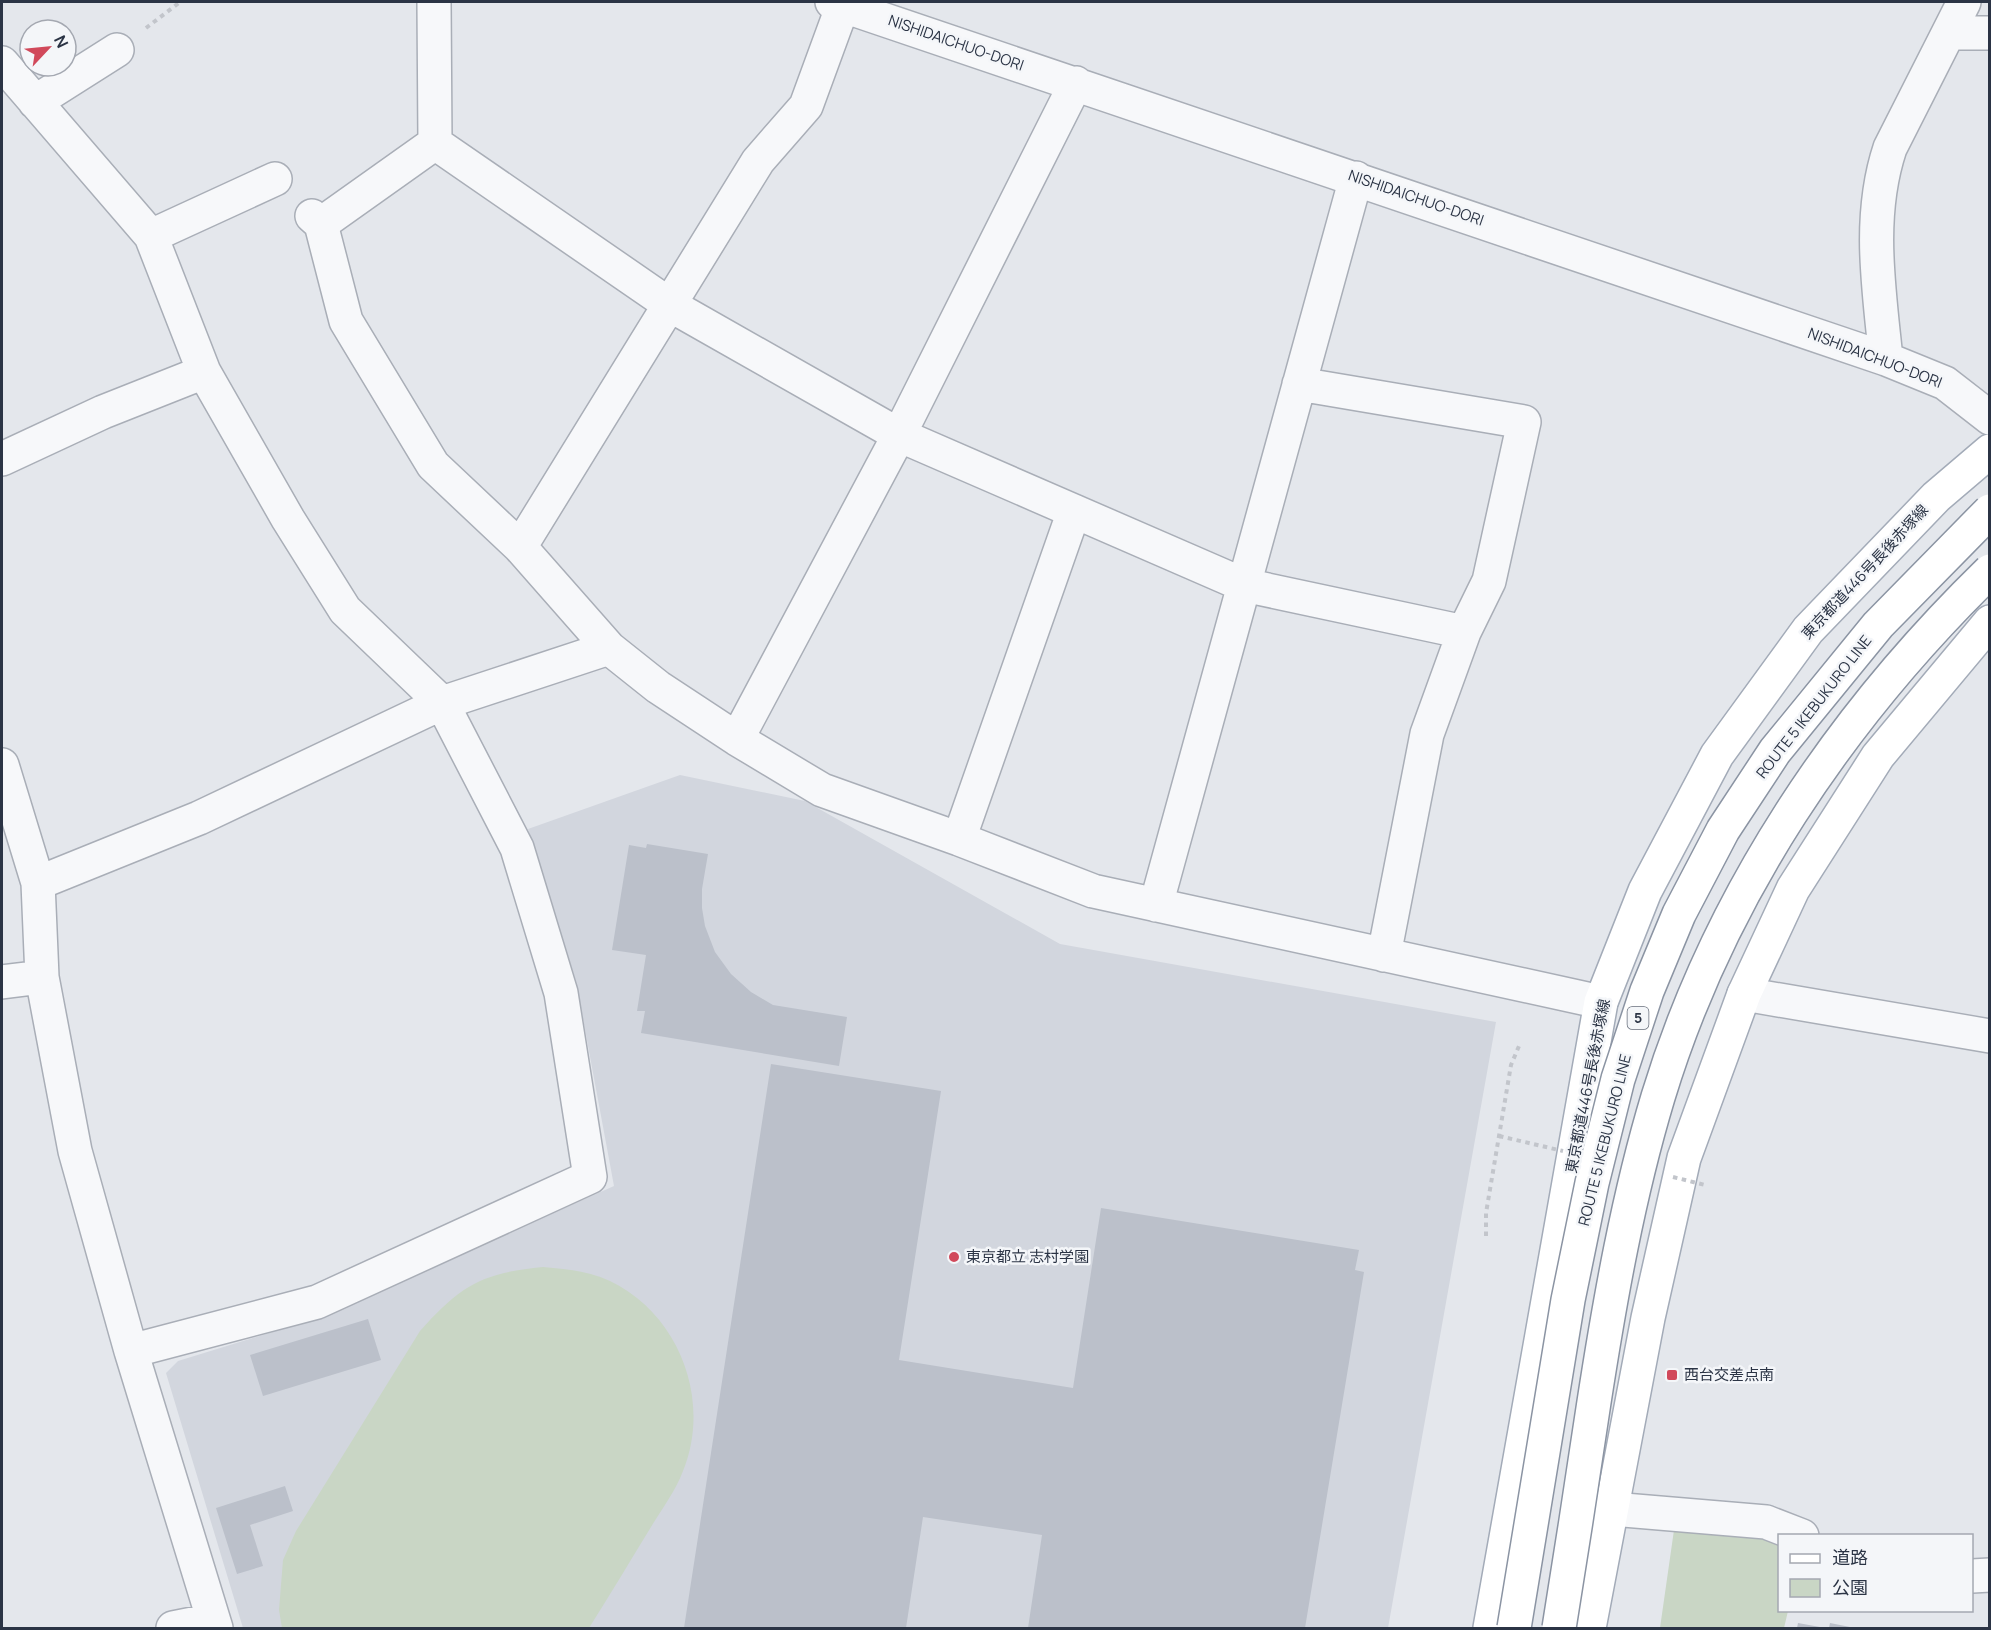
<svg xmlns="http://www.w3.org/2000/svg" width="1991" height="1630" viewBox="0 0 1991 1630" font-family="Manrope,'Noto Sans JP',sans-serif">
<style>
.built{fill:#d2d6de}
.green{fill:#c9d6c5}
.building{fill:#bbc0ca}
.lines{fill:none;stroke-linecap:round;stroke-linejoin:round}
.minor-casing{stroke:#a9aeb7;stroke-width:36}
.major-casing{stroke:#a3abb8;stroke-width:36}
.path{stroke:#c2c5cb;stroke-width:4;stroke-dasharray:4.5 4.5;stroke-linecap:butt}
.minor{stroke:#f7f8fa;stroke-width:33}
.major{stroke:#fff;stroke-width:33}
.highway-bridge-casing{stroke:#8b94a3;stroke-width:36;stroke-linecap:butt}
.path-bridge{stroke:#c2c5cb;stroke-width:4;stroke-dasharray:4.5 4.5;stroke-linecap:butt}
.highway-bridge{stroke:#fff;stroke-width:33}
.poi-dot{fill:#d1495b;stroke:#f4f6f9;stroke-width:2}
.labels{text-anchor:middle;stroke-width:5;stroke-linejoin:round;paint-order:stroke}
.shield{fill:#f4f6f9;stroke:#676e7b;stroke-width:1.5}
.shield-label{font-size:14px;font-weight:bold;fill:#2b3445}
.street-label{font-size:15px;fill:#2b3445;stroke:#f4f6f9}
.poi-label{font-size:15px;fill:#2b3445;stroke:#f4f6f9;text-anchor:start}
</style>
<rect width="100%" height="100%" fill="#e4e7ec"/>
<path class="built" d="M680,775L805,801L1060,944L1496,1022L1388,1628H243L166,1373L178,1361L315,1319L614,1186L576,981L528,829Z"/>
<path class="green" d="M543,1267C567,1269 588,1271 610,1281C679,1314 712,1400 683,1471C676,1490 662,1509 651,1527C630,1561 610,1595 589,1628H282L279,1610L283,1560L296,1531L420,1331C461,1285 482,1273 543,1267Z
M1684,1526L1779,1540L1780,1610L1788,1611L1784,1628H1660L1674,1530Z"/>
<path class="building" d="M647,844L708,854L702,889V908L705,926L715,952L731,974L751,992L773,1005L847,1017L839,1066L641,1033L645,1011H637L646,955L612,950L629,845L646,848Z
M771,1064L941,1091L899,1360L1073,1388L1101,1208L1359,1250L1355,1270L1364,1272L1305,1628H1028L1042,1535L923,1517L906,1628H684Z
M368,1319L381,1360L263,1396L250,1355Z
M285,1486L293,1511L250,1525L263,1566L237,1574L216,1508Z
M1798,1623L1820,1627V1628H1797Z
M1830,1623L1850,1627V1628H1829Z"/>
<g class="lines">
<g class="minor-casing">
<path id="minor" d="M434,2L435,143L670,305L899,435L1244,585L1464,632L1427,734L1384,955
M832,2L1886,359L1945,383L1990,418
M1949,33H1990
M2,63L151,236L204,372L288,519L345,610L442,703L517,848L561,993L590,1177L317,1302L131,1351
M35,102L117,50
M312,216L321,224L346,321L433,465L520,547L609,648L658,687L737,739L822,790L959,839L1093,891L1601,1002
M321,224L435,143
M151,236L275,179
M1886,359C1879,289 1867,217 1890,148L1964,2
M1299,384L1524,422L1489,581L1464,632
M2,459L103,412L204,372
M520,547L758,161L806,106L843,5
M737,739L899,435L1076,83
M2,765L38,883L42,977L75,1151L131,1351L216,1628
M959,839L1074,511
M38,883L199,818L442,703L609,648
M1156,905L1356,178
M2,982L42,977
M1744,994L1990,1036
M1612,1509L1766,1522L1802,1536
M1972,1576L1990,1575
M173,1628L213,1620"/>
</g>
<g class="major-casing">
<path id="major" d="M1490,1628L1601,1002L1645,891L1717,755L1808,630L1936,497L1990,451
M1589,1628L1648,1318L1684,1158L1744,994L1793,889L1878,756L1990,622"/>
</g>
<path class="path" d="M146,28L180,2
M1486,1236V1213L1511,1065L1519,1046"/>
<use href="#minor" class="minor"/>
<use href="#major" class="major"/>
<g class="highway-bridge-casing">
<path id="highway-bridge" d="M1514,1628L1568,1300L1592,1183L1618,1079L1647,991L1679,914L1723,830L1775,751L1878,625L1990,511
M1559,1628C1571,1553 1583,1477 1594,1402C1610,1299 1628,1197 1658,1097C1719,896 1840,717 1990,571"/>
</g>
<path class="path-bridge" d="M1499,1136L1563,1151
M1673,1177L1705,1185"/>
<use href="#highway-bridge" class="highway-bridge"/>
</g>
<g class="poi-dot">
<circle cx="954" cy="1257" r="6"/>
<rect x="1666" y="1369" width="12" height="12" rx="3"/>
</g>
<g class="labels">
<rect class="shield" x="1627.5" y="1007" width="21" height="22" rx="4.5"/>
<g class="shield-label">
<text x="1638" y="1023">5</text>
</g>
<g class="street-label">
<text transform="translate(956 43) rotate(19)" y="5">NISHIDAICHUO-DORI</text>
<text transform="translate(1416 198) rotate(19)" y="5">NISHIDAICHUO-DORI</text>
<text transform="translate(1875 358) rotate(21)" y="5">NISHIDAICHUO-DORI</text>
<text transform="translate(1865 572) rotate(-47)" y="5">東京都道446号長後赤塚線</text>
<text transform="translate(1814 707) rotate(-52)" y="5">ROUTE 5 IKEBUKURO LINE</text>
<text transform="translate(1588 1086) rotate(-79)" y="5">東京都道446号長後赤塚線</text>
<text transform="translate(1605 1140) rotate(-76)" y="5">ROUTE 5 IKEBUKURO LINE</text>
</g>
<g class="poi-label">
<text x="966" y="1262">東京都立 志村学園</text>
<text x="1684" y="1380">西台交差点南</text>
</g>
</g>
<rect width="1991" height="1630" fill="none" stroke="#2b3445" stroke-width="6"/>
<rect x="1778" y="1534" width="195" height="78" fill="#f4f6f9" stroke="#a4a8b1" stroke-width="1.5"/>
<rect x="1790" y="1554" width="30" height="9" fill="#ffffff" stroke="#a4a8b1" stroke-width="1.5"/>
<text x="1832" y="1564" font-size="18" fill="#2b3445">道路</text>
<rect x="1790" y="1579" width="30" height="18" fill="#c9d6c5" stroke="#a4a8b1" stroke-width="1.5"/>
<text x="1832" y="1594" font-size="18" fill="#2b3445">公園</text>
<g transform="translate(48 48) rotate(64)"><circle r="28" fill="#f4f6f9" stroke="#a4a8b1" stroke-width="1.5"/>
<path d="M0-4.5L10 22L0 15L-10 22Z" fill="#d1495b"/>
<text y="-9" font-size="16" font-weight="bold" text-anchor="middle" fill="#2b3445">N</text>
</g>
</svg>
